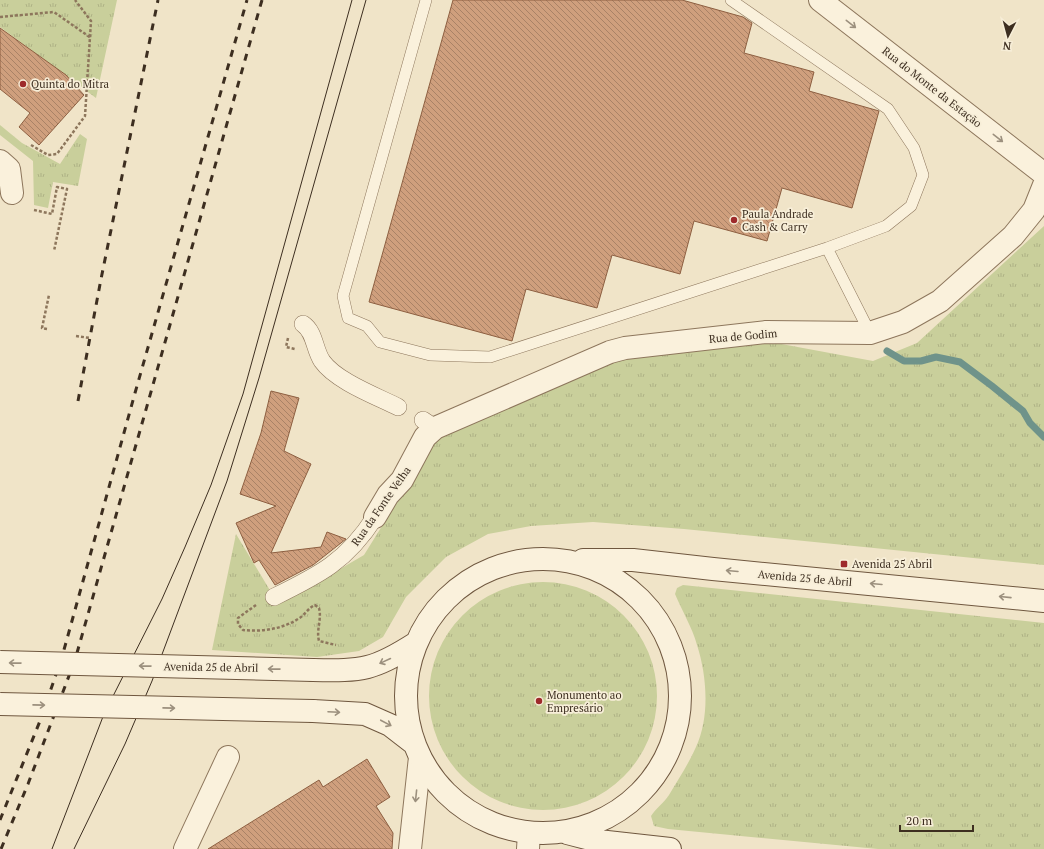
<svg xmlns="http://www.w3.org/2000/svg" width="1044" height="849" viewBox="0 0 1044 849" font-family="'PT Serif',serif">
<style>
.grass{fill:url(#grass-tufts)}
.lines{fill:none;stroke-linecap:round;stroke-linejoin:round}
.stream{stroke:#6f938a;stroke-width:7}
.building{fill:url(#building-back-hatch);stroke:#8d5f41}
.service-casing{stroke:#8d765c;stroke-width:12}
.pedestrian-casing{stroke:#8d765c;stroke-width:18}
.minor-casing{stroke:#8d765c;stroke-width:24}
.tertiary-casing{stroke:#8d765c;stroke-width:24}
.secondary-casing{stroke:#6f573f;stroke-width:24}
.path{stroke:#8d765c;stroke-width:2.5;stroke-dasharray:3 2;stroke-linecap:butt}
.service{stroke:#faf1dc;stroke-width:11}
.pedestrian{stroke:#faf1dc;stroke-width:17}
.minor{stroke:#faf1dc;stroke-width:22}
.tertiary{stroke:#faf1dc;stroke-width:22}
.secondary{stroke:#faf1dc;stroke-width:22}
.tram{stroke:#3d2e20;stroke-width:1}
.rail{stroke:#3d2e20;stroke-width:3;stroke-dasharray:7 7;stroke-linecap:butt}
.secondary-bridge-casing{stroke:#6f573f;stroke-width:24;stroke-linecap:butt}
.secondary-bridge{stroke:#faf1dc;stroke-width:22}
.oneway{stroke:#9c907e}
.poi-dot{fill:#9e2a2b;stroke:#f7eed8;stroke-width:1.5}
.labels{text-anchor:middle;stroke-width:3.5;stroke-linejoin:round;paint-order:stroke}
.poi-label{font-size:11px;fill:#3d2e20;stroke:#f7eed8;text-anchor:start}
.street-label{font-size:11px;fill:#3d2e20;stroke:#f7eed8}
</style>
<defs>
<pattern id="grass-tufts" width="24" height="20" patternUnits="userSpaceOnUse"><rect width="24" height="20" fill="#c9cf9b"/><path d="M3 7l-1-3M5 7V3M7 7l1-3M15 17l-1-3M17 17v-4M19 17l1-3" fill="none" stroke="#aeb285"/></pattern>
<pattern id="building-back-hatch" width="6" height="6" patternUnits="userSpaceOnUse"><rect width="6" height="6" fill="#cf9f7d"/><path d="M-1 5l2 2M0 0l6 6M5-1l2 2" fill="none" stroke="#a98266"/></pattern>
</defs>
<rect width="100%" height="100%" fill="#f0e4c8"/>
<path class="grass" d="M0,0H117L96,98L0,27Z
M0,125L22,143L60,164L80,134L87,139L78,186L53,182L48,208L34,205L33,161L0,135Z
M1044,226V565L684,529L593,522L531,526L488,534L446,557L406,597L383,637L359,651L317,657L212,650L236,534L274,597L316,583L364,555L438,436L631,355L776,343L873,361L917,343Z
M429 696a114 114 0 1 1 228 0a114 114 0 1 1-228 0Z
M683,585L1044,623V849H878L668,829L654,826L651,816C656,808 664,803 669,795C678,780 689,763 696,747C710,717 707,676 697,645C692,627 682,611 675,594L677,588Z"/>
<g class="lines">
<path class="stream" d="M887,351L904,361H921L936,357L960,362L992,386L1023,411L1030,423L1044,437"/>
</g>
<path class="building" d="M453,0H682L743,17L752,23L744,53L814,72L809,91L879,111L852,208L782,188L767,241L694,221L680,274L612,255L597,308L526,289L512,341L369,302Z
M0,28L66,75L84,95L39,145L19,127L30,113L0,89Z
M271,391L299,398L284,451L311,464L271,553L321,547L327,532L346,539L313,565L275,585L259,560L254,563L236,523L276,506L240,494L261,433Z
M367,759L390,797L376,806L393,833L392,849H208L319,780L323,787Z"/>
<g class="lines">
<g class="service-casing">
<path id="service" d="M426,0L343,296L348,318L367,326L380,342L430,355L490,357L827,248L886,226L911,206L923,175L914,148L888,109L731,0
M827,248L870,333"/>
</g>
<g class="pedestrian-casing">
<path id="pedestrian" d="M303,324C315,332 314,349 322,361C336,381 376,396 398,407
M423,420L435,428
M274,597C319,575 347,561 375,517"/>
</g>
<g class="minor-casing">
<path id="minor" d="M820,0L1044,174
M0,161L9,169L12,193
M375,517L388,495L402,480L425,437L435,428L610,352L625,348L766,332L870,333L903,322L940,301L1013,236L1034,210L1044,185
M185,849L228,757
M410,849L420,757"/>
</g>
<g class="tertiary-casing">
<path id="tertiary" d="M528,849L529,833"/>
</g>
<g class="secondary-casing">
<path id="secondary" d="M406 696a137 137 0 1 1 274 0a137 137 0 1 1-274 0Z
M583,560H633L713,569L1044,601
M313,670C363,671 374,670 416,643
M313,711L365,714L390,725L412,742
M567,833L598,841L670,849"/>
</g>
<path class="path" d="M0,17L54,12L91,38
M31,145L48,155L57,154L85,116L91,21L75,0
M34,210L52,214L57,187L67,189L54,251
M47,329L42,328L49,295
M76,336L90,338
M288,338L286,347L295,349
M256,605L238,618V624L243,630C262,632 282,629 298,619C305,615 308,608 315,605L319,608C322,619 316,630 319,641L336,645"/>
<use href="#service" class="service"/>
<use href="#pedestrian" class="pedestrian"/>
<use href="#minor" class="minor"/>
<use href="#tertiary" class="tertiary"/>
<use href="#secondary" class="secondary"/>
<path class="tram" d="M52,849L104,714L162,599L185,547L211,485L243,394L352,0
M74,849L125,744L152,681L227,481L259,378L366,0"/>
<path class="rail" d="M78,401L101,279L158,0
M0,820L40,721L62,657L135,393L247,0
M1,849L28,784L75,660L262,0"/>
<g class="secondary-bridge-casing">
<path id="secondary-bridge" d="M0,662L313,670
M0,704L313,711"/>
</g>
<use href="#secondary-bridge" class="secondary-bridge"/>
</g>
<defs><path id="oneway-shaft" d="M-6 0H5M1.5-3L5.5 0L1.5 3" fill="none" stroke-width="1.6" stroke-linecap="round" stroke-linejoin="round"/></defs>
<g class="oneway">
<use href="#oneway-shaft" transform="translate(851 24) rotate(38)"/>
<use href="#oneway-shaft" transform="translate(998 138) rotate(38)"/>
<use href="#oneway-shaft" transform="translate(732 571) rotate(-175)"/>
<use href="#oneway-shaft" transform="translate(876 584) rotate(-175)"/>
<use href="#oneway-shaft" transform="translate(1005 597) rotate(-174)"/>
<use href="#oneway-shaft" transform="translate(385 661) rotate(155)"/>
<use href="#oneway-shaft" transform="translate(15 663) rotate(-179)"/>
<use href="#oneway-shaft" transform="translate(145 666) rotate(-179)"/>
<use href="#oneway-shaft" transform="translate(274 669) rotate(-179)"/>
<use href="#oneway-shaft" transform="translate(39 705) rotate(1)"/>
<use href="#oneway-shaft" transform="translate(169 708) rotate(1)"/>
<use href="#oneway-shaft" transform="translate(334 712) rotate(3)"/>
<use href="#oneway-shaft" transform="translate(386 723) rotate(28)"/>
<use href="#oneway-shaft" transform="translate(416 796) rotate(96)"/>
</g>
<g class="poi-dot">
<circle cx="23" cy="84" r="4"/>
<circle cx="734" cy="220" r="4"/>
<rect x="840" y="560" width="8" height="8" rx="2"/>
<circle cx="539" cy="701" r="4"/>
</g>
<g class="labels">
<g class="poi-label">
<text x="31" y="88">Quinta do Mitra</text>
<text x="742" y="218">Paula Andrade<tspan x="742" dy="13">Cash &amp; Carry</tspan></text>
<text x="852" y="568">Avenida 25 Abril</text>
<text x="547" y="699">Monumento ao<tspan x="547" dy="13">Empresário</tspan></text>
</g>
<g class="street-label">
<text transform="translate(932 87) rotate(38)" y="4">Rua do Monte da Estação</text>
<text transform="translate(743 336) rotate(-5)" y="4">Rua de Godim</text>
<text transform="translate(381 506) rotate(-55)" y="4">Rua da Fonte Velha</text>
<text transform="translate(805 578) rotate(5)" y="4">Avenida 25 de Abril</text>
<text transform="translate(211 667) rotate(1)" y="4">Avenida 25 de Abril</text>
</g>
</g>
<g transform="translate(1008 36) rotate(186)" stroke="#f7eed8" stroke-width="3" paint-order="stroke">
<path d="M0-3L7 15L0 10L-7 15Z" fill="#3d2e20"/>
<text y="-6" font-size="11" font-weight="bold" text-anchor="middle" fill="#3d2e20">N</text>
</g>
<path d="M900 825v6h73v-6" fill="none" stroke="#3d2e20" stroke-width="2"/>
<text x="906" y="825" font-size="12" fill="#3d2e20" stroke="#f7eed8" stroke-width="3" paint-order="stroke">20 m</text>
</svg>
